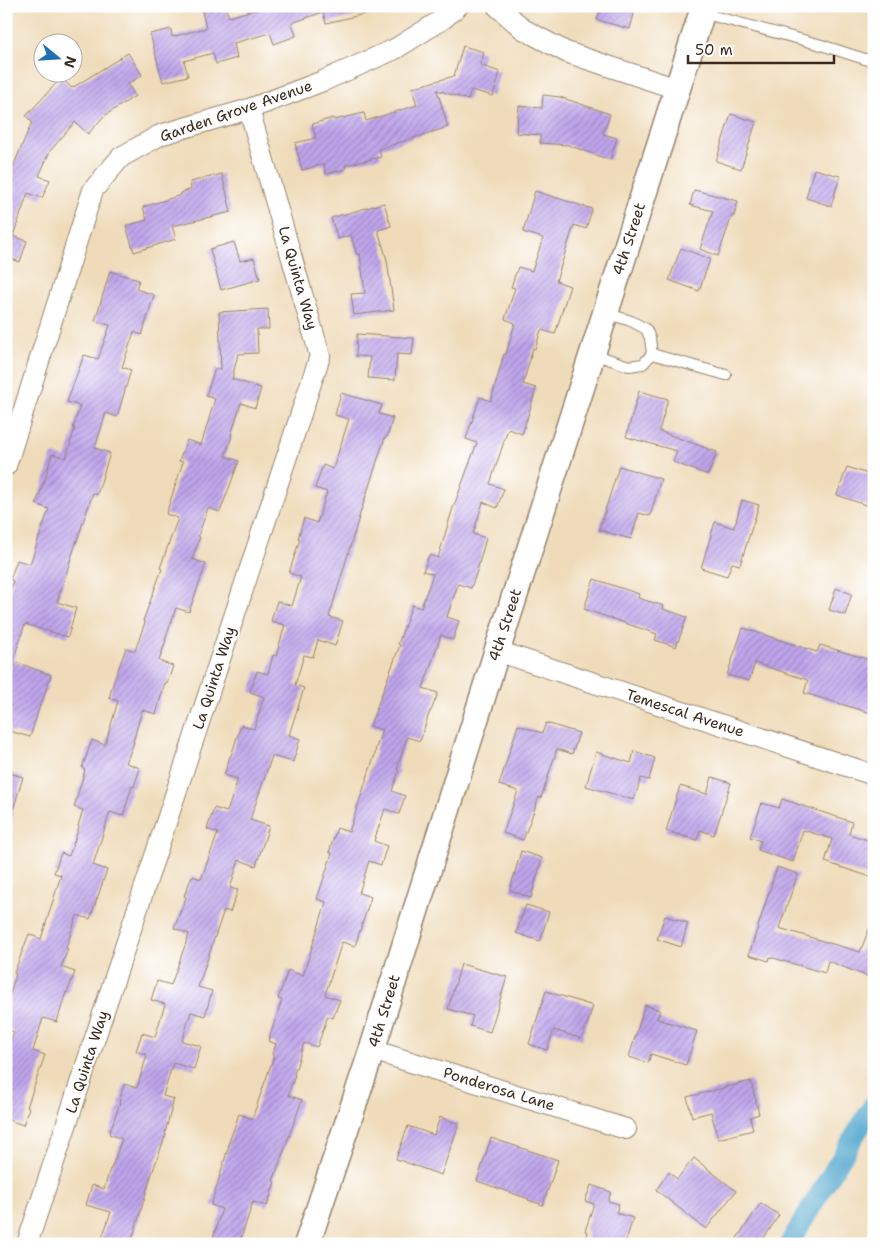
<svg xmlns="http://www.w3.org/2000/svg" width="880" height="1250" viewBox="0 0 880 1250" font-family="'Shantell Sans',sans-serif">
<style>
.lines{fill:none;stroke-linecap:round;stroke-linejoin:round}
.canal{stroke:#52a7ce;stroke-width:20}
.building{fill:url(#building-hatch)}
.service-casing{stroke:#95826c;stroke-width:12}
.minor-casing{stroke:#95826c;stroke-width:22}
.tertiary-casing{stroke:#95826c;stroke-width:28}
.service{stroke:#fff;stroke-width:10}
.minor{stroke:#fff;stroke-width:20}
.tertiary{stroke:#fff;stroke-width:25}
.labels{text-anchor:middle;stroke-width:4;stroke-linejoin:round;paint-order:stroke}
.street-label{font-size:15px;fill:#3b2a1e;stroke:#fff}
</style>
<defs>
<pattern id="building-hatch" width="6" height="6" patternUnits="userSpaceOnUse" patternTransform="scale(1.25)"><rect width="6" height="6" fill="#bfa5ec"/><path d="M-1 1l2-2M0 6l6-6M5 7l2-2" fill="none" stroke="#9c87bf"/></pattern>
</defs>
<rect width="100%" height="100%" fill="#fff"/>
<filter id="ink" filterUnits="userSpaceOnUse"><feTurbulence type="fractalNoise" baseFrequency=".02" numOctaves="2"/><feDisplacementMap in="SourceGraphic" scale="10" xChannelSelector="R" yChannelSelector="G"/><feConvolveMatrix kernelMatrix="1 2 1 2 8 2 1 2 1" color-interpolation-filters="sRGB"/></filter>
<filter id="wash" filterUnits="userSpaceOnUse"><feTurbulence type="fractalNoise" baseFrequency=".0096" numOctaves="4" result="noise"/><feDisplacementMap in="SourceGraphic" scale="20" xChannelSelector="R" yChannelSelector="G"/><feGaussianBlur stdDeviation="1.12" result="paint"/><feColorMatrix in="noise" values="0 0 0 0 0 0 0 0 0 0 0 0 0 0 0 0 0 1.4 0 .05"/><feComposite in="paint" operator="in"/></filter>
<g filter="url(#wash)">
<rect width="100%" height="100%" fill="#efdbba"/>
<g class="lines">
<path class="canal" d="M789,1244L874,1104"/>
</g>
<g id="blocks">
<path class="building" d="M219,6H225L229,17L267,6H372L373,12L326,23L323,12L292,23L296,36L274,44L270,33L234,43L237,58L216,64L213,53L184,61L188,76L163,82L150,34L171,29L172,37L206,28L202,11Z
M601,6H636L630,29L597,20Z
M463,46L484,52L480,65L500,72L493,96L471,90L468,100L437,90L448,127L379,149L381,157L345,165L346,169L326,174L324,164L302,170L295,143L316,138L312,124L333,118L334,120L364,113L366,121L417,105L412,88L454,76Z
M128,53L142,75L128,84L135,96L104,116L88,134L75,122L50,151L39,176L50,180L42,198L28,193L13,236L27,241L20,262L6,257V183L32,122L26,116L61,78L72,88Z
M543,95L560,97L610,114L603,134L617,138L610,160L568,145L540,143V135L516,133L519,106L542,108Z
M731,114L756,122L741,169L716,161Z
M814,169L840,176L831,206L806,198Z
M222,174L231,212L172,226L176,239L134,252L126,226L147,220L143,207L181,195V193L191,189L190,182Z
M694,190L738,201L734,216H732L718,256L700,249L713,211L690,205Z
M535,191L592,209L586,229L574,225L556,281L570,286L555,334L541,330L535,349L533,348L523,384L536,388L530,409L522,434L508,429L490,484L504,489L497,508L483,502L473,534L486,538L477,571L471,588L458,584L447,617L459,621L453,640L441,635L423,688L438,693L431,711H430L420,741L407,737L397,769L399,770L392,791L405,796L399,814L385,809L374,841L387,846L381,865L369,861L359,893L371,897L355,946L342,942L325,995L340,1000L333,1018L328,1016L317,1047L304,1043L294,1074L295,1075L288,1095L302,1100L273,1181L275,1182L267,1206L253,1202L239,1244H211L222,1209L211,1205L229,1145H228L239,1114L252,1119L274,1056L272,1055L276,1044L268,1041L282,1000L278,999L288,970L303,976L326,902L317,899L332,853L329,852L337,828L349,832L376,751H375L382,730L370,726L377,707L400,645L398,644L412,605L421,608L433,574L423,571L429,555L438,558L452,511L477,443L466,439L480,397L491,401L504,354H506L515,323L505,319L515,288L511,287L518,267L532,271L543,238L523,232Z
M384,203L391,226L378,230L387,260L394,310L354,315L351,294L365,293L360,254L357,255L351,235L338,239L331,218Z
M234,242L240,261L254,258L260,279L221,290L210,249Z
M681,248L710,259L699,291L669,280Z
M110,271L139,280L136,289L154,295L142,335L134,332L122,367L131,370L117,417L106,413L95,448L110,453L97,495L93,493L72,555L57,602L76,608L68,637L25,624L13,661L51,675L42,702H41L30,737L6,730V604L13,581L10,580L17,560L30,564L49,509L36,504L45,479L52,454L66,458L75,428H73L80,406L67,402L84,355L98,359L110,325L95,321Z
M268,309L269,329H257L258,353L238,354L232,379L261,388L255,408L241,403L231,435L232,436L225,456L239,461L220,512L208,508L198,536L200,537L192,559L206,564L189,612L176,608L165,640H166L159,661L173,666L167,684L165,683L156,714L142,710L133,742H134L126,763L140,768L134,787L132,786L123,816L110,812L93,865L107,870L90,919L77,915L66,948L68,949L61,967L75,972L67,993L66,992L57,1022L43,1018L33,1051L45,1055L27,1107L29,1108L23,1125L6,1119V1053L14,1032L6,1029V1007L16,974L14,973L29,934L41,939L61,875L54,873L61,853L69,856L79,827L78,826L83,810L74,807L85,770L82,768L92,740L105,745L118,701L109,698L114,681L126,648L135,651L145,622L143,621L162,569L160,568L178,518L166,514L183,462L179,461L187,440L201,445L215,399L206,396L215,368L221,370L219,312Z
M357,334L414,338L412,355L397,354L395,380L368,378L370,357L356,356Z
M639,391L668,399L659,431L717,452L708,475L673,462L677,451L626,437Z
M341,393L382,405L379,414L393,418L387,437H385L360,514L329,617L343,621L335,646L318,640L313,657L304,655L295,685L304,688L289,735L300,739L293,762L272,756L250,820L269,826L256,866L239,860L230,888L238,890L230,912L224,910L198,987L212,991L205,1016L191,1012L182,1041L201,1046L194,1069L173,1063L163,1096L174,1099L165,1133L166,1134L151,1176L131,1244H100L111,1212L86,1205L92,1185L104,1189L110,1169H111L122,1139L109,1134L120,1103H119L124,1084L137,1088L147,1055L136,1051L142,1033L155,1037L165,1004L151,1000L157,981L171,985L189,934L174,928L186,897L184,896L192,876L201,879L218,833L207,829L214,808L227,812L238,779L224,775L230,756H231L241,725L254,729L264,697L250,692L257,671L268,674L273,655L276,656L285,625L271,621L277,601L292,606L301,577L289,573L300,539L298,538L304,518L317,523L327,492L315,488L323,465L333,469L349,419L335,415Z
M619,466L661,479L650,516L639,513L631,539L599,530Z
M847,467L874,476V508L837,495Z
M742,500L759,505L740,565L732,563L727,576L701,568L715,522L734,528Z
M594,579L639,594L638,598L664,606L663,609L687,617L676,647L655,640L657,634L584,609Z
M836,588L852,594L845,615L829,610Z
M743,628L817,652L820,645L874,661V714L804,693L808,680L755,663L749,681L727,675Z
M546,723L579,733L572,754L557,749L541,798L539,797L523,840L503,833L518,791L499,785L518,725L542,733Z
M634,751L655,758L649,780L641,778L634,800L586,786L596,752L631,763Z
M6,772L23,777L10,820L6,819Z
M712,777L731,783L714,835L700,830L697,840L666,831L680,786L707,794Z
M782,799L852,822L849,834L874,842V878L825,862L832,839L803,830L793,862L758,850L761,841L750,837L762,803L779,808Z
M521,851L542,858L531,898L510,890Z
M777,867L798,874L779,928L860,952L873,919H874V979L828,961L825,973L770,957L769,961L749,955Z
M526,905L549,912L540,941L516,933Z
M665,916L688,923L681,947L657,939Z
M461,964L507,977L490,1032L470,1026L473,1016L448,1009Z
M546,991L593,1006L582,1039L554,1030L547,1050L529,1044Z
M645,1005L660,1010L657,1019L697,1031L686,1065L651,1054L648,1063L629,1057Z
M751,1081L759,1114L750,1117L753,1130L718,1139L711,1112L692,1117L687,1097Z
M440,1117L459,1124L441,1175L396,1159L408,1126L434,1135Z
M491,1138L558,1160L543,1205L528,1200L529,1199L477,1181Z
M694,1158L736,1191L706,1229L656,1190L669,1172L677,1179Z
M591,1185L611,1192L608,1201L619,1204L616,1213L633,1218L625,1244H585L588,1232L585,1231L594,1204L585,1201Z
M761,1203L779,1215L760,1244H733Z"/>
</g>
</g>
<g filter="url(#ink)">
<use href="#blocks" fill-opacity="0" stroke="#95826c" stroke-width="1"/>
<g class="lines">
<g class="service-casing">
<path id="service" d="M702,13L818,44L874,62
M606,313L631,321L646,329L650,338L652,354
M593,354L629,366L643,364L652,354L726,375"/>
</g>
<g class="minor-casing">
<path id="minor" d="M497,6L523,29L566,52L677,89
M6,466L93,190L121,157L160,135L249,109L323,81L395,49L443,19L458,6
M497,651L874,775
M372,1050L626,1129
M27,1244L320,356L249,109"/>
</g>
<g class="tertiary-casing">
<path id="tertiary" d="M307,1244L372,1050L497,651L704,6"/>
</g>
<use href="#service" class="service"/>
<use href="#minor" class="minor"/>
<use href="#tertiary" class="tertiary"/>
</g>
</g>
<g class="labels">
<g class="street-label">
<text transform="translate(236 111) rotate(-19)" y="5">Garden Grove Avenue</text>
<text transform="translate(629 239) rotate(-72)" y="5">4th Street</text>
<text transform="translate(298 278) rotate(74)" y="5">La Quinta Way</text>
<text transform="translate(505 625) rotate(-72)" y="5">4th Street</text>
<text transform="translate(214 678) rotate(-72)" y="5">La Quinta Way</text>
<text transform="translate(685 713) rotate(18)" y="5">Temescal Avenue</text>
<text transform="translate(384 1011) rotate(-73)" y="5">4th Street</text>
<text transform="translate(87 1062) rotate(-72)" y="5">La Quinta Way</text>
<text transform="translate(499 1089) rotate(17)" y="5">Ponderosa Lane</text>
</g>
</g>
<rect width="880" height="1250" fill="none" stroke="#fff" stroke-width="25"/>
<g transform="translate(58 58) rotate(108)"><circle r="24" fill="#ffffff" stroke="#b1aaa5"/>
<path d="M0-4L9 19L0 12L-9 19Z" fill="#1f6fb2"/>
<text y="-8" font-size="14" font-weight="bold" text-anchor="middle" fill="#3b2a1e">N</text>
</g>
<path d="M688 55v8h146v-8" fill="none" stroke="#3b2a1e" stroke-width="2.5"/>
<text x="695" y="55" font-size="15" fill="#3b2a1e" stroke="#ffffff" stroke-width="4" paint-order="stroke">50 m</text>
</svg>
